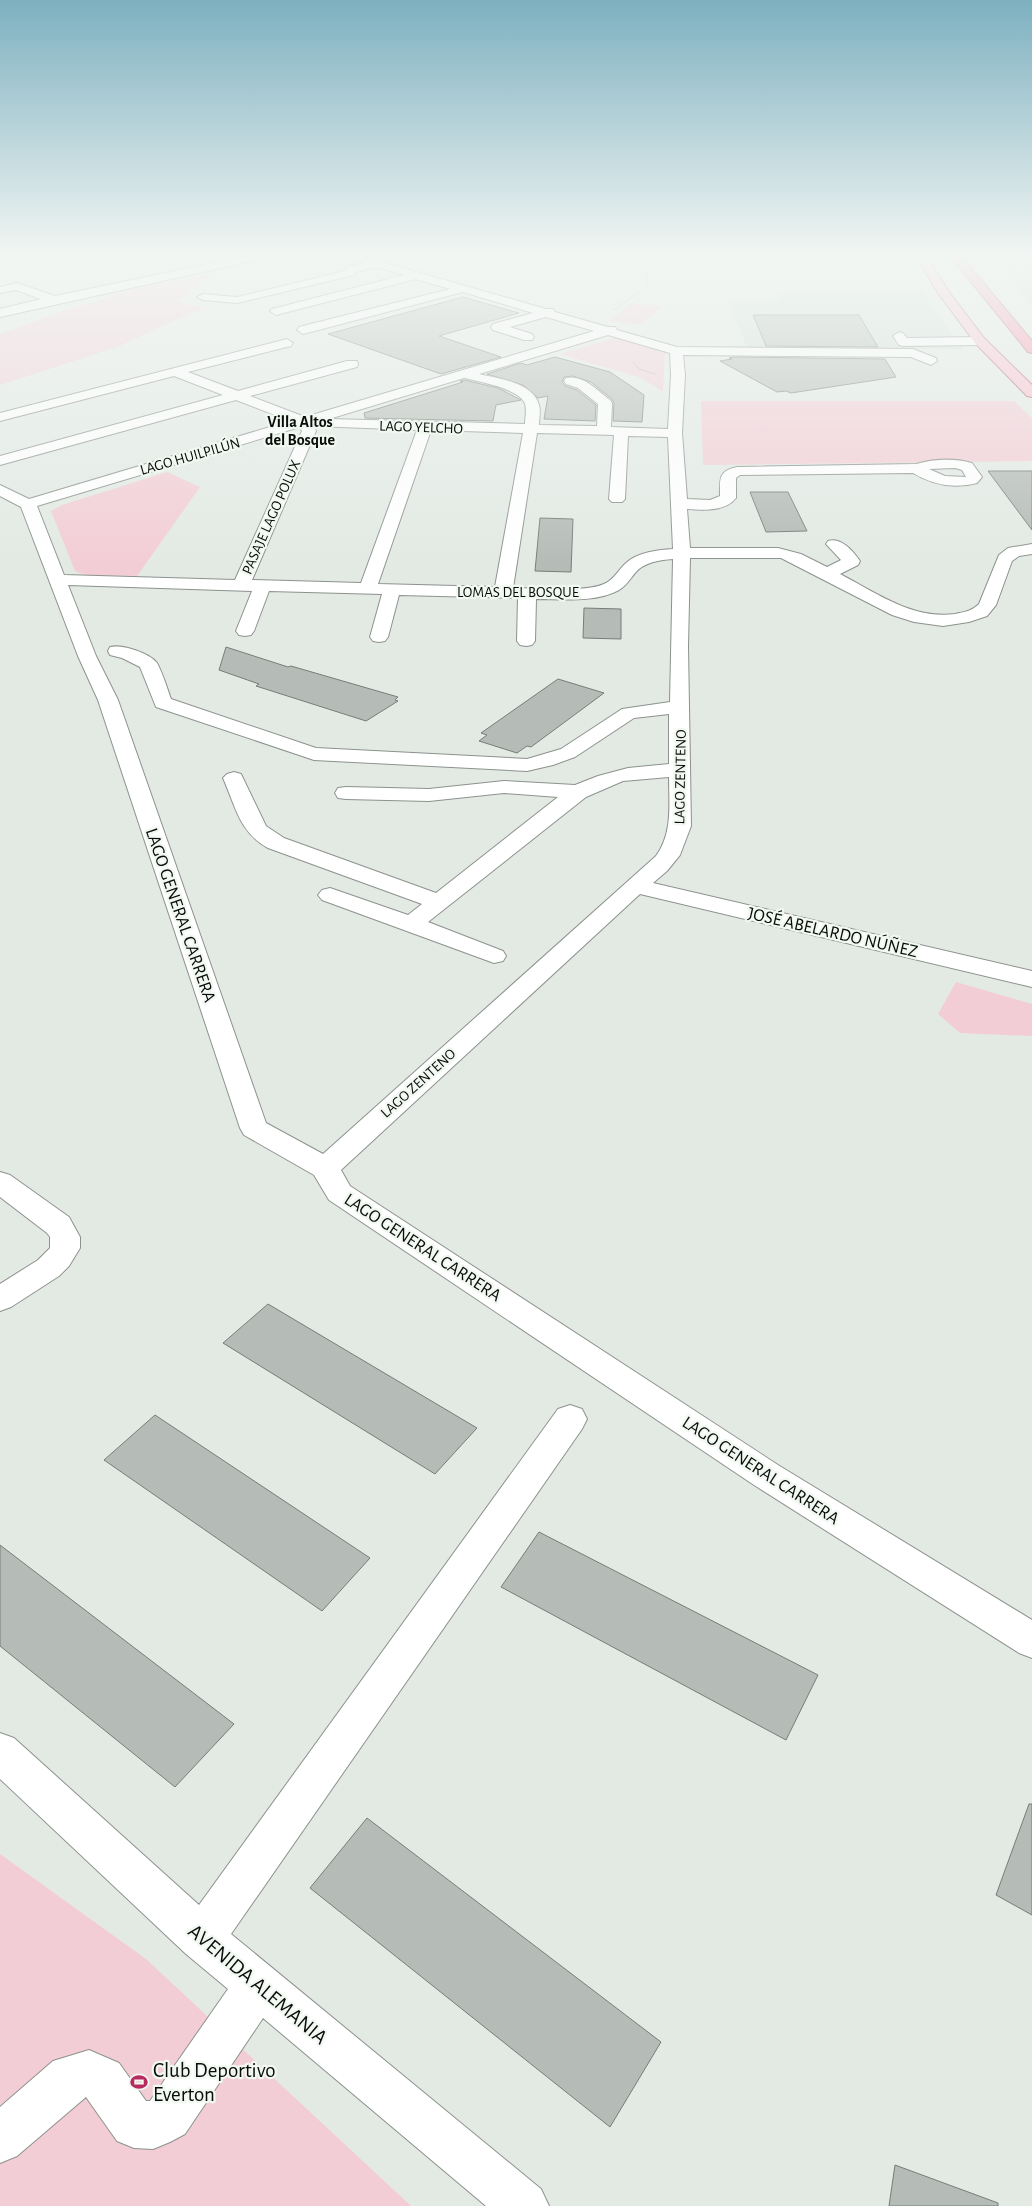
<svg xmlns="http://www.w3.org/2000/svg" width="1032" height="2206" viewBox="0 0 1032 2206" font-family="'Alegreya Sans',sans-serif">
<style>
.built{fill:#d3e0d5}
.green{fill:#f3cdd6}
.building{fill:#b5bbb6;stroke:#777d78}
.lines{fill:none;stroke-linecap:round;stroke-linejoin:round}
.minor-casing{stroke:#8c928d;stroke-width:2}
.major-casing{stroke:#a66375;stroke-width:2}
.highway-casing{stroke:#a66375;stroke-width:2}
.path{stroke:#a2a7a2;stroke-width:1;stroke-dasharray:2 1;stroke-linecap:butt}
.minor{fill:#fff;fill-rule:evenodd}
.major{fill:#fcbecf;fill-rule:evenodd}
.highway{fill:#fa92af;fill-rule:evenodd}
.labels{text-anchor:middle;stroke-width:4.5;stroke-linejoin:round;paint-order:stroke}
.far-street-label{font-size:15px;fill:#0a0c0a;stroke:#f1f7f1}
.far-neighbourhood-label{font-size:16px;font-weight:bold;fill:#0a0c0a;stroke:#f1f7f1}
.street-label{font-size:18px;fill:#0a0c0a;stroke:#f1f7f1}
.near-street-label{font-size:21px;fill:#0a0c0a;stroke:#f1f7f1}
.near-poi-label{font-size:21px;fill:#0a0c0a;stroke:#f1f7f1;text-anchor:start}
</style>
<rect width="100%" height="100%" fill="#e3eae4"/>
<path class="built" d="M997,256H1032V307L1024,298Z
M922,291L963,349L747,348L730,303L779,301V294Z"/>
<path class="green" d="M218,272L177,301L206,309L175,320L120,346L0,385V334L63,311L139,288Z
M632,303L662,307L640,325L608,321Z
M618,337L665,352L663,392L642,378L560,354Z
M701,401H1014L1032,418V461L703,465Z
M167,472L200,487L137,576L86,575L75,571L51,511L62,505Z
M956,982L1032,1004V1036L960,1033L938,1014Z
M0,1854L146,1959L411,2206H0Z"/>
<path class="building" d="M463,297L519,313L439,336L501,357L441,374L328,334Z
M753,315H859L878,347L766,346Z
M555,357L610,372L644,395L642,422L613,421L614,403L612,399L591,382L573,376L564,377L562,382L565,386L577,390L596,405L595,421L544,419L548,396L538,398L523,385L487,374L521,363L527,365Z
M732,357L885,359L896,377L791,393L786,391L777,392L720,361L732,359L729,358Z
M464,380L498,388L521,400L496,405L493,421L365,418L364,413L463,382L460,381Z
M988,471H1032V530Z
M750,492H788L807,531L766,532Z
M540,518L573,519L571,572L535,571Z
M584,608L621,609V639L583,638Z
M226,647L288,667L291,666L398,697L395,700L398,701L366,721L256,686L259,684L219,670Z
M558,679L604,693L531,747L527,746L517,753L479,741L487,735L481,733Z
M268,1304L477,1428L435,1474L223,1343Z
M155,1415L370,1558L322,1611L104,1460Z
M539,1532L818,1675L786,1740L501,1587Z
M0,1545L234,1724L175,1787L0,1646Z
M1029,1804H1032V1915L996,1895Z
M367,1818L661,2042L610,2127L310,1888Z
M895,2165L998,2203V2206H889Z"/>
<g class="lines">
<g class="minor-casing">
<path id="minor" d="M247,256H267L262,259L0,317V309L41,299L16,290L0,293V287L17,283L55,296Z
M345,256H361L546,309H553L555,312L608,327H615L617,330L677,347L913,349L936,358L937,361L931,365L911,357L683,355L685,375L682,433L687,499L710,500L720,496C720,479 718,471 737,467L916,464C934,459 954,458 972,463L982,477L977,483C955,489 933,485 913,473L740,475L736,478V498C725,512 703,510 687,509L690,548H778L801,554L827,567L841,560L826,544L828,541C841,537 853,551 860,561L858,565L840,574C875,592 913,620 955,614C964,612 972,611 979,604L999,555L1008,548L1032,544V554L1019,556L1012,561L996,605L987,616L969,622L943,626L914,622L892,615L781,558H690L688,646L691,826L680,855L667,871L653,883L1032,971V987L640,894L341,1170L350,1186L778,1465L1032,1620V1658L1019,1653L754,1485L329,1200L314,1175L244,1135L240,1128L98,700L78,656L21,507L0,496V485L29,499L290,421L236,400L0,465V456L223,395L174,376L0,421V413L287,339L293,343L291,346L188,372L238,391L347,361H357L358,364L357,367L250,396L305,417L594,331L546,317L510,327L532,334L534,337L532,340H524L493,330L491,327L493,324L533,313L463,292L303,334L297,330L299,327L450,289L416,279L276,315L270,311L272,309L404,275L376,267L356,272L354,275L237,303L203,300L197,297L203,294L237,297L345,271L346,268L364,263L346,258ZM608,335L670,353L671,375L668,429L611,427L612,403L610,400C598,391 583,374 566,378L564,381L566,384L578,388L598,404L597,426L539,425C539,419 541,411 539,405C534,383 497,378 479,374ZM464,378C478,381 521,389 525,404C527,410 525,418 525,424L329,419ZM314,426L417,430L361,583L252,580L316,431ZM300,427L302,431L235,580L64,575L37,506ZM431,430L523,433L495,587L378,584ZM537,433L614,435L609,499L612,502H622L625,499L628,436L668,437L673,549C658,550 638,552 626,563C618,570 615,579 604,584C583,593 536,588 513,588ZM955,468L962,470L966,477L945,476L929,469ZM673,559L670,702L622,709L561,749L527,759L316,748L171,699C167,688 163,674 157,663C150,653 122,644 110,647L108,651L110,655L122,658L140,667L156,707L314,760L527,771L553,765L575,757L634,718L669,714V764L628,768L598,776L575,785L504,781L429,789L346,787L338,788L335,793L338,798L346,799L429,801L504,793L558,797L436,893L284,838L266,826L241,774L234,772L227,774L223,778C236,807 239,832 268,848L422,904L408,915L330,888L322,890L318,895L322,900L494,963L503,961L506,956L503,951L428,922L586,797L623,781L669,777C669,804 673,833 656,856L323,1154L266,1123L118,700L96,656L68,585L252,591L236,631L239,635L245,636L251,635L254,631L269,591L382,594L370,637L373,641L379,642L385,641L388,637L399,595L518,598L517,641L520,645L526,646L532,645L535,641L536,599C562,599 595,603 619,590C626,586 630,579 635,573C644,562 660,560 673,559Z
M899,332L903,333L907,338L980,337L986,341L980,345L903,346L899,345L893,336Z
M0,1172L10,1175L69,1217L80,1237V1248L69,1266L59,1276L11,1307L0,1311V1284L38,1260L50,1248V1237L47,1233L0,1197Z
M570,1405L582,1409L587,1419L582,1429L231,1934L541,2189L549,2206H486L263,2018L185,2134L170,2142L153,2149L134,2148L117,2141L86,2097L17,2156L0,2163V2107L53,2061L89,2050L119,2063L146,2101H150L228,1989L186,1954L0,1779V1733L14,1738L199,1905L558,1409Z"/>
</g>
<g class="major-casing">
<path id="major" d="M916,256H926L949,292L984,338L1032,385V397L1027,396L976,344L938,293Z"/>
</g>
<g class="highway-casing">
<path id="highway" d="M950,256H961L1032,341V353L1028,352Z"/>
</g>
<path class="path" d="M614,310L647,286L649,256
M633,362L639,369L655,374"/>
<use href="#minor" class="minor"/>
<use href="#major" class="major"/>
<use href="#highway" class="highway"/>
</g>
<linearGradient id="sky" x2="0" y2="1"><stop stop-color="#7db0c0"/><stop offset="0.45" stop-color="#f2f6f3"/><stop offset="1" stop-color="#f2f6f3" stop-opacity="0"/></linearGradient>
<rect width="1032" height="565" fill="url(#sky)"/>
<defs>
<g id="stadium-bare" transform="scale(1.35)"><path d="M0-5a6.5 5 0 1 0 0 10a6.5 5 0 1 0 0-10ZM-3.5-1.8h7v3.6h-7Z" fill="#b82b61" stroke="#f1f7f1" stroke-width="2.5" paint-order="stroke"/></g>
</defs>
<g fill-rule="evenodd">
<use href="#stadium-bare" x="139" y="2082"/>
</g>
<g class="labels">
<g class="far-street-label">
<text transform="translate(421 427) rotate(2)" y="5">LAGO YELCHO</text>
<text transform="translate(190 456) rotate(-16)" y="5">LAGO HUILPILÚN</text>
<text transform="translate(271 517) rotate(-66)" y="5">PASAJE LAGO POLUX</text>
<text x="518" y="597">LOMAS DEL BOSQUE</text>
<text transform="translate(680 777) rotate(-89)" y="5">LAGO ZENTENO</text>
<text transform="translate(418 1083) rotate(-42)" y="5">LAGO ZENTENO</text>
</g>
<g class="far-neighbourhood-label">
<text x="300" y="427">Villa Altos<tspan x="300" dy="18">del Bosque</tspan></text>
</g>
<g class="street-label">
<text transform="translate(181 915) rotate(71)" y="6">LAGO GENERAL CARRERA</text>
<text transform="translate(833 932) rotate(13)" y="6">JOSÉ ABELARDO NÚÑEZ</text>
<text transform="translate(423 1247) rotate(33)" y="6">LAGO GENERAL CARRERA</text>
<text transform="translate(761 1470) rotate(33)" y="6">LAGO GENERAL CARRERA</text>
</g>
<g class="near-street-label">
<text transform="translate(258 1984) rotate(40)" y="7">AVENIDA ALEMANIA</text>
</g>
<g class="near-poi-label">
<text x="153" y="2077">Club Deportivo<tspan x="153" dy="24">Everton</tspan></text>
</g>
</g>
</svg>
